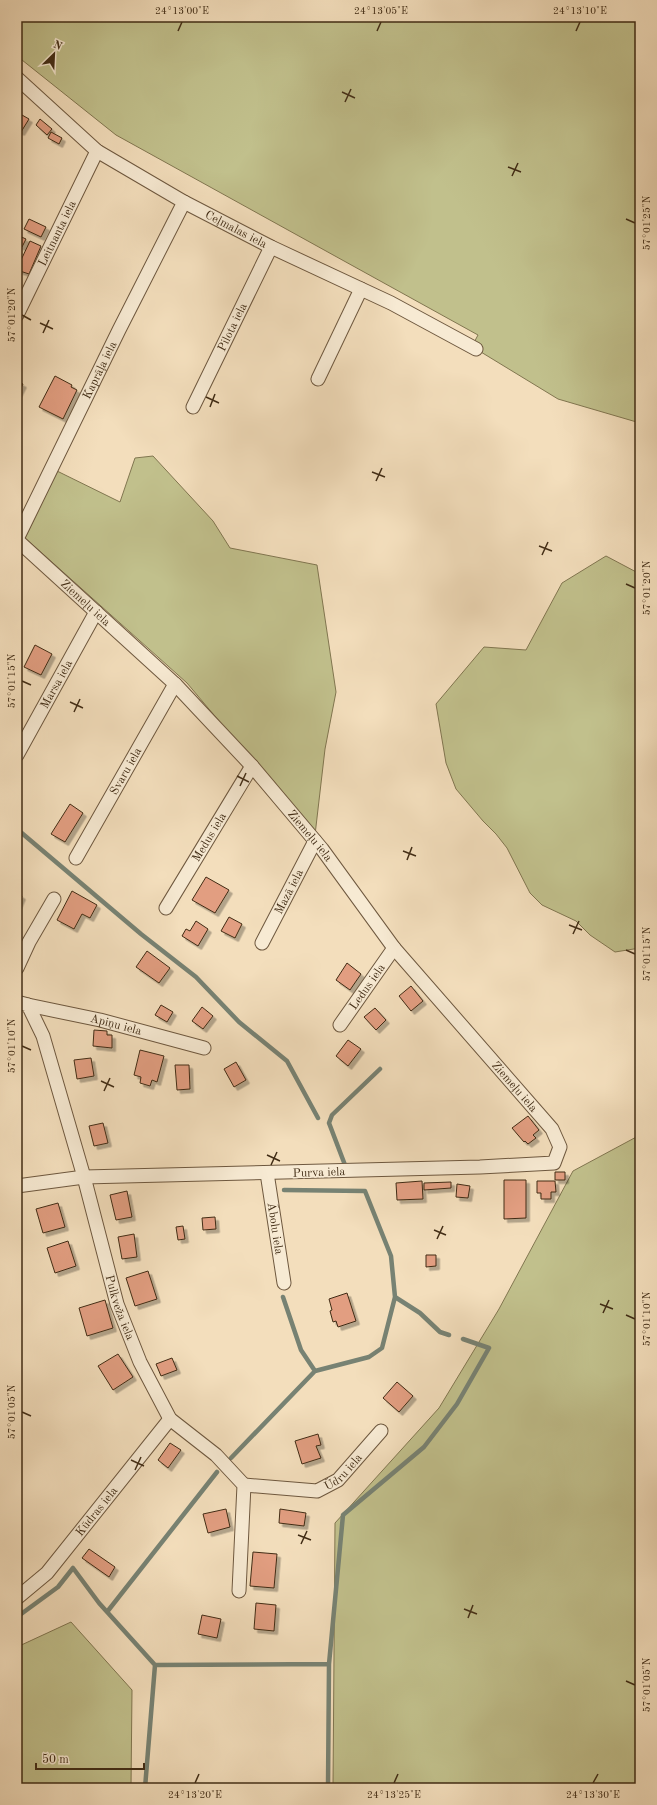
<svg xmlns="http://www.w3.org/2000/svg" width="657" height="1805" viewBox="0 0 657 1805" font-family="'Old Standard TT',serif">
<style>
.green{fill:#c1c08c;stroke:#817650}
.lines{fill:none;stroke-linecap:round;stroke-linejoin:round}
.stream{stroke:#778273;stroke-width:4.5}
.building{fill:#e29e81;stroke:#412c15;filter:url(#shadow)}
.minor-casing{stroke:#6e583f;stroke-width:15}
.minor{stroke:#f7ead3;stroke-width:13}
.ticks{fill:none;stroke:#412c15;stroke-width:1.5}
.labels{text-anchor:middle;stroke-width:3;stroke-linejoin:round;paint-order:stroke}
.street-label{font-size:12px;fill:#412c15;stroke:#f7ead3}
.neatline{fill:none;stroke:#412c15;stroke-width:1.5}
.ticks-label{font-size:10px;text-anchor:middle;fill:#412c15}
</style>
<defs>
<filter id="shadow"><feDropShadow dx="3.5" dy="3.5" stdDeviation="0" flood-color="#0004"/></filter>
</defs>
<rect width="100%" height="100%" fill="#f3debc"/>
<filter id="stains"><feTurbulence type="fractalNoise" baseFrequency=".005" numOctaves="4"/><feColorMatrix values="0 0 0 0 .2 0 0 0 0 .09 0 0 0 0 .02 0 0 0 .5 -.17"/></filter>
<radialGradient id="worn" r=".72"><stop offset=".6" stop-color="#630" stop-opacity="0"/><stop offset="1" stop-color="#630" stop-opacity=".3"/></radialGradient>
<path class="green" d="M17,17H640V423L558,399L476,349L470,350L478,335L116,135L17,56Z
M153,456L213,521L230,548L317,565L336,692L325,749L315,835L187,683L25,538L57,471L120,502L135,458Z
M606,556L640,574V948L615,952L590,935L576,921L542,905L530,893L507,848L496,834L483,821L456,789L446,763L436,704L484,647L526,650L562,583Z
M640,1135V1788H333L335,1523L439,1408L499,1309L573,1171Z
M71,1622L132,1690L131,1788H17V1647Z"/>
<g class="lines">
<path class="stream" d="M17,829L141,934L196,977L239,1022L287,1061L318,1118
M345,1165L329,1123L332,1115L380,1069
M283,1297L301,1350L315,1371
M395,1297L420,1313L440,1332L449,1335
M231,1458L315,1371L369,1357L382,1348L395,1297L391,1256L365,1191L284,1190
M107,1612L217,1472
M17,1617L58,1587L73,1568L99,1603L155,1665L329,1664L343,1515L424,1447L457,1404L489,1348L463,1339
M145,1788L155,1665
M328,1788L329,1664"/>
</g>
<path class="building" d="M22,115L29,119L21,132L17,130V122Z
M40,119L52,129L47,135L36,125Z
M51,132L62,138L59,144L48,138Z
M29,219L46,227L41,237L24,229Z
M17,235L26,239L22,247L17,245Z
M30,241L41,246L29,274L17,270V259L21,260Z
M55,376L72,385L71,387L77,390L63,419L39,407Z
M17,381L23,384L17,396Z
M35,645L52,654L41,675L24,667Z
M70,804L83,813L65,842L51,834Z
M206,877L229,890L215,913L192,900Z
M72,891L97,905L90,918L82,914L74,929L57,920Z
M17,893L22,896L17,908Z
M229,917L242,924L235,938L221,931Z
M196,921L208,929L198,946L182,936L186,929L190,931Z
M147,951L170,968L159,983L136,967Z
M347,963L361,974L350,990L336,980Z
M411,986L423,1001L411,1011L399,996Z
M161,1005L173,1012L167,1022L155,1015Z
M202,1007L213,1016L203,1029L192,1021Z
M375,1008L386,1020L376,1030L364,1017Z
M94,1030L107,1031V1035H112V1048L93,1046Z
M348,1040L361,1049L348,1066L336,1056Z
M140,1050L164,1056L157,1082L152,1080L150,1086L140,1083L141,1077L134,1075Z
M91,1058L94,1076L77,1079L74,1060Z
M236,1062L246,1080L234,1087L224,1069Z
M175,1065H189L190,1089L177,1090Z
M528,1116L539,1130L533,1135L536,1138L528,1144L525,1141L524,1142L512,1128Z
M103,1123L108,1143L94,1146L89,1126Z
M555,1172H565V1180H555Z
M504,1180H526V1218L504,1219Z
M422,1181L423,1199L397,1200L396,1183Z
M537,1181H555L556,1192H551V1199H541V1193H537Z
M451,1182V1188L424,1190V1183Z
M457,1184L470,1186L468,1198L456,1197Z
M127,1191L132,1217L116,1220L110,1195Z
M58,1203L65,1227L43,1233L36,1209Z
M215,1217L216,1229L203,1230L202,1218Z
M183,1226L185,1239L178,1240L176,1227Z
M134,1234L137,1257L122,1259L118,1237Z
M68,1241L76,1266L55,1273L47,1248Z
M426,1255H436V1266L426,1267Z
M148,1271L157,1299L135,1306L126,1278Z
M347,1293L356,1321L338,1327L336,1321L333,1322L330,1311L332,1310L329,1299Z
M105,1300L113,1328L87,1336L79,1308Z
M118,1354L133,1377L113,1390L98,1366Z
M172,1358L177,1370L161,1376L156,1364Z
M397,1382L413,1396L399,1412L383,1398Z
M318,1434L321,1445L316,1446L321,1458L302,1464L295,1441Z
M170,1443L181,1450L168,1468L158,1460Z
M226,1509L230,1527L208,1533L203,1514Z
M280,1509L306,1513L304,1526L279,1523Z
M89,1549L115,1567L109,1577L82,1558Z
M253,1552L277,1554L274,1588L250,1586Z
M256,1603L276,1605L274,1631L254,1629Z
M202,1615L221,1619L217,1638L198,1634Z"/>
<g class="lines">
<g class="minor-casing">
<g id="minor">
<path id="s1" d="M17,78L97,151L184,202L271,247L391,303L476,349"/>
<path id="s2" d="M17,315L97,151"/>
<path d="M318,379L361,289"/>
<path id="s3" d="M193,407L271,247"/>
<path id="s4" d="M17,539L119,330L184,202"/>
<path id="s5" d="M17,540L175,684L252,766L322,849L394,948L552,1129L560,1147L554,1163L480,1167L84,1177L17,1186"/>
<path id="s6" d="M17,755L96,612"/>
<path id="s7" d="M76,858L175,684"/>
<path id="s8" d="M166,908L252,766"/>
<path id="s9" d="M262,943L315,841"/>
<path d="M17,968L29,942L54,899"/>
<path id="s10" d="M17,1002L28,1005L43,1036L84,1177L117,1304L140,1362L170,1419L216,1455L244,1485L239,1591"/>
<path id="s11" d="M28,1005L100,1020L204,1048"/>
<path id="s12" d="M340,1025L394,948"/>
<path id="s13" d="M267,1173L284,1283"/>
<path id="s14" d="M244,1485L317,1491L338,1480L381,1431"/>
<path id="s15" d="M17,1598L47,1573L170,1419"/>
</g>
</g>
<use href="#minor" class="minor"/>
</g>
<path class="ticks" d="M178,31L182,22M377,31L381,22M576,31L580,22M342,92L355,98M345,102L351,89M508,167L521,172M512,176L518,163M626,219L635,223M22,315L31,320M40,323L53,329M43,333L49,320M206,397L219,403M210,407L215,394M372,472L385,477M376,481L382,468M539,546L552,551M542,555L548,542M626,584L635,588M22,681L31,685M70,702L83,708M74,712L80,699M237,776L249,782M240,786L246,773M403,851L416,856M407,860L412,847M569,925L582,930M573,934L579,921M626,950L635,954M22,1046L31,1050M101,1081L114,1087M104,1091L110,1078M267,1155L280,1161M271,1165L277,1152M434,1230L446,1235M437,1239L443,1226M600,1304L613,1309M603,1313L609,1300M626,1315L635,1319M22,1412L31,1416M131,1460L144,1466M135,1470L141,1457M298,1535L311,1540M301,1544L307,1531M464,1609L477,1614M468,1618L473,1605M626,1681L635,1685M195,1783L199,1774M394,1783L398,1774M593,1783L598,1774"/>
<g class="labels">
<g class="street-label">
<text dy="4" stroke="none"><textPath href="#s1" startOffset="268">Ceļmalas iela</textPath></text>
<text dy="4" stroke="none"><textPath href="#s2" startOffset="91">Leitnanta iela</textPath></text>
<text dy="4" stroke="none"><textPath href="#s3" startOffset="89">Pilota iela</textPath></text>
<text dy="4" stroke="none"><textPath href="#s4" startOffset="188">Kaprāļa iela</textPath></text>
<text dy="4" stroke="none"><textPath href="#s5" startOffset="93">Ziemeļu iela</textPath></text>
<text dy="4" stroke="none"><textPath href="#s6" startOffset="81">Marsa iela</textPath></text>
<text dy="4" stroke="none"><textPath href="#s7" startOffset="100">Svaru iela</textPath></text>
<text dy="4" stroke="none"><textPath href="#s5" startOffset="417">Ziemeļu iela</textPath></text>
<text dy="4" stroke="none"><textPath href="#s8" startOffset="83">Medus iela</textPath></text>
<text dy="4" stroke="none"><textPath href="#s9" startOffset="58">Mazā iela</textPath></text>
<text dy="4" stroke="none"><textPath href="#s12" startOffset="47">Ledus iela</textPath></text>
<text dy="4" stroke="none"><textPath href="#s11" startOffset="90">Apiņu iela</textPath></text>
<text dy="4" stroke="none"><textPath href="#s5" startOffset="741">Ziemeļu iela</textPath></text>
<text transform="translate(319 1172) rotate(-2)" y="4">Purva iela</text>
<text dy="4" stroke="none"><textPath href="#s13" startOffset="56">Ābolu iela</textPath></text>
<text dy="4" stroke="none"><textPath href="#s10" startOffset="328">Pulkveža iela</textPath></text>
<text dy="4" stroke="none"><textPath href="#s14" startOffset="106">Ūdru iela</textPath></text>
<text dy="4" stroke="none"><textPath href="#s15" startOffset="118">Kūdras iela</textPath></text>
</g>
</g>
<rect width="657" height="1805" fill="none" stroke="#f3debc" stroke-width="44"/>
<g transform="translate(54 54) rotate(24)" stroke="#f7ead3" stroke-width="3" paint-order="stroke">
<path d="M0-3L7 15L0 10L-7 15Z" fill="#412c15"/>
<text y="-6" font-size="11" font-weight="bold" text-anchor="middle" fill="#412c15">N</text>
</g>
<path d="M36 1763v6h108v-6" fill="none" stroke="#412c15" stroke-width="2"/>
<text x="42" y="1763" font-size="12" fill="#412c15" stroke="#f7ead3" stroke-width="3" paint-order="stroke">50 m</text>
<rect x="22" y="22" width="613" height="1761" class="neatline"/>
<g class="ticks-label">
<text x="182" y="14">24°13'00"E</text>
<text x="381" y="14">24°13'05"E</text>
<text x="580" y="14">24°13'10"E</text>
<text transform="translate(646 223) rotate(-90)" y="4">57°01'25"N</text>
<text transform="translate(11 315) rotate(-90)" y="4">57°01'20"N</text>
<text transform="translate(646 588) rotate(-90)" y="4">57°01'20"N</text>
<text transform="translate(11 681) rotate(-90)" y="4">57°01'15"N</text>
<text transform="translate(646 954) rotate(-90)" y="4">57°01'15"N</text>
<text transform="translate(11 1046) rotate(-90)" y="4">57°01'10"N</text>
<text transform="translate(646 1319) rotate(-90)" y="4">57°01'10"N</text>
<text transform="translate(11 1412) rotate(-90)" y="4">57°01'05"N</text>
<text transform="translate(646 1685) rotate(-90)" y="4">57°01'05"N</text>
<text x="195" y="1798">24°13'20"E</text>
<text x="394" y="1798">24°13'25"E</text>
<text x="593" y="1798">24°13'30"E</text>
</g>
<rect width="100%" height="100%" filter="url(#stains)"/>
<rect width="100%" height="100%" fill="url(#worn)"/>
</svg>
